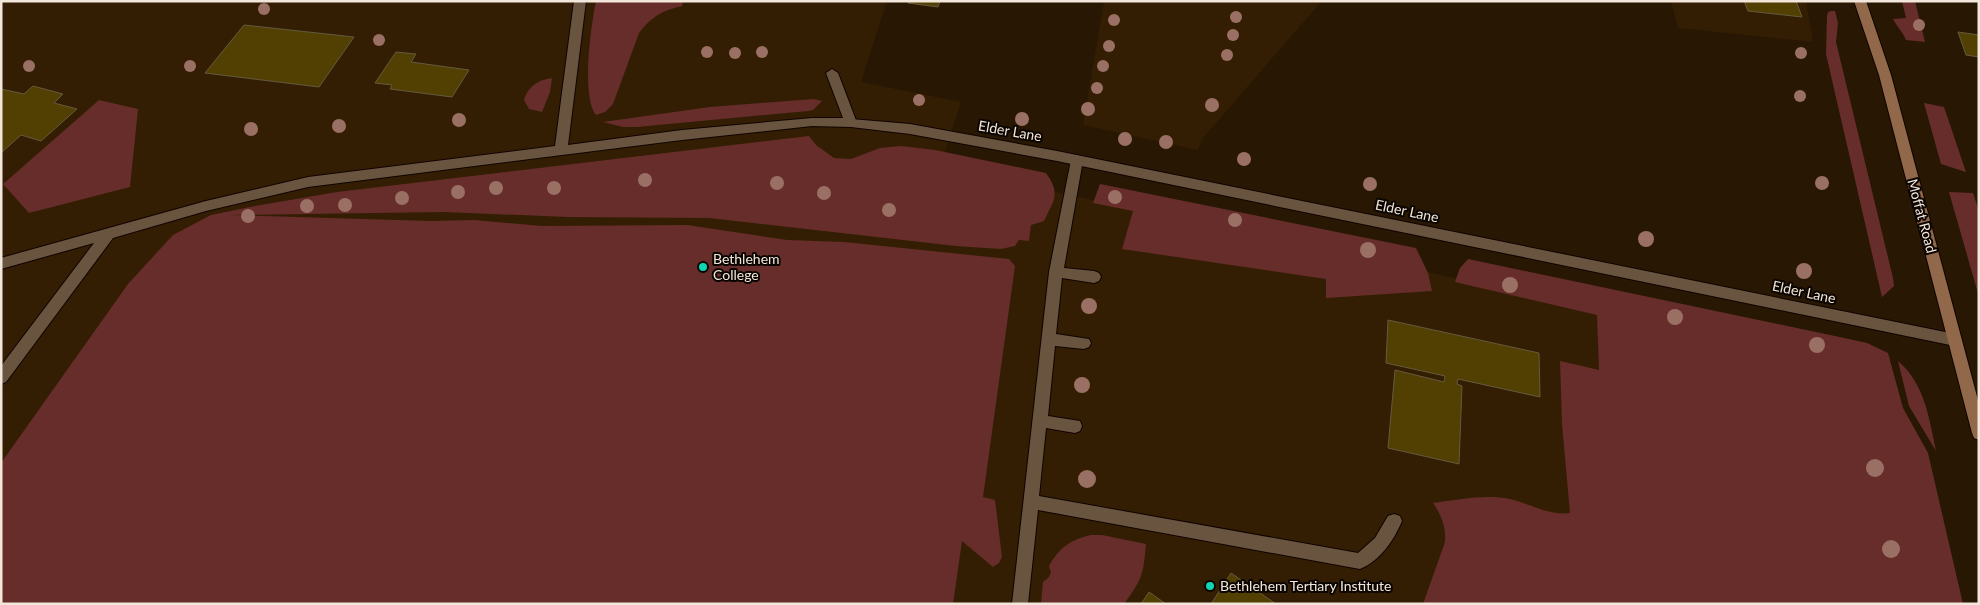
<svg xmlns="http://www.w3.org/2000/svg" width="1980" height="605" viewBox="0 0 1980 605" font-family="Lato,sans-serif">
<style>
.built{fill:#331e03}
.green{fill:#672d2a}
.building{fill:#524003;stroke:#645a3f}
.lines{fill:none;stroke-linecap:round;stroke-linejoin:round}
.service-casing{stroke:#100300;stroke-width:2}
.minor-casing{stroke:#100300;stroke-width:2}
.secondary-casing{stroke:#100300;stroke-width:2}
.service{fill:#69553f;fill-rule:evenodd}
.minor{fill:#69553f;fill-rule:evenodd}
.secondary{fill:#92684a;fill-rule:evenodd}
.tree{fill:#9b7064}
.poi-dot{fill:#10d5b4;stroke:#0b0501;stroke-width:2}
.labels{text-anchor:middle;stroke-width:4;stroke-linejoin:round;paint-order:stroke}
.street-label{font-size:14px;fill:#f3e7db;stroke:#0b0501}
.poi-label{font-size:14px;fill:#f3e7db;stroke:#0b0501;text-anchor:start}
</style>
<rect width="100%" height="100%" fill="#281703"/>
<path class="built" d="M1,1H887L861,82L961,102L940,167L1868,367L1938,604H1Z
M1104,1H1322L1202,139L1198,150L1083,125Z
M1671,1H1806L1813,42L1678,28Z"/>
<path class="green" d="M596,1H683L682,6C663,10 651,17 639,33L613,104L605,112L596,115C581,97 591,25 596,1Z
M1902,1H1915L1925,42L1906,40C1903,32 1897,27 1893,19L1906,18Z
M1831,11H1835L1838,23L1836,42L1893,278L1894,286L1882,297L1826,54L1827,16L1828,12Z
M552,78L550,92L542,112L529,109L524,100C528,86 538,80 552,78Z
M814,99L822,101L813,110L808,111L637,127H623L603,122L710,107Z
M99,100L138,109L130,187L29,213L3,184Z
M1924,103L1944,107L1966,172L1941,164Z
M809,136L816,145L834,158L851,159L880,148L901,146L935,150L1046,173C1061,194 1054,200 1044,221L1031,225L1029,241L1019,240L1015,246L1001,249L956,246L709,218L568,217L444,212L229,215L431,221L474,220L542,226L687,225L787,240L844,242L1009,259L1015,266L983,497L995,500L1002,557L999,563L993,567L962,541L953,604H1V463L128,284L173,235L211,215L255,206L337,192Z
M1100,184L1416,248L1428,273L1432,291L1326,298V279L1122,249L1133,211L1093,203Z
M1949,192L1973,193L1979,211V297Z
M1468,259L1849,339L1867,343L1888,353L1903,408L1928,453L1963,604H1423L1445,542C1446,527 1442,516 1433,503C1458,500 1485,494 1510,499C1531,504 1549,516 1570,513L1562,424L1560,361L1599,370L1597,315L1455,282L1460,268Z
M1898,361C1925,384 1929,418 1936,451L1909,406Z
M1091,535H1102L1146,544C1143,575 1143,578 1124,604H1041L1043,582L1049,577L1051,572L1049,566C1058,548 1072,539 1091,535Z"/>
<path class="building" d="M908,1H940L938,7L908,3Z
M1744,1H1796L1802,17L1748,11Z
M244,25L354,37L319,87L205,73Z
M1958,32L1979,35V57L1966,55Z
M396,52L416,54L411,62L469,70L452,97L390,89L392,85L375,83Z
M33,86L63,94L54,103L77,109L41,141L21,135L1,153V89L24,94Z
M1388,320L1539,353L1540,397L1458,379L1457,384L1462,386L1459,464L1388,448L1395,370L1444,382L1445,376L1386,363Z
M1231,573L1276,604H1211Z
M1149,592L1166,604H1141Z"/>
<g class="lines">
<g class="service-casing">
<path id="service" d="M574,1H586L568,145L682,130L812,118H843L826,73L832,69L838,73L857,123L855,126L851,127L812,126L682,140L308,187L206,211L113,238L6,382L1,384V366L94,243L1,269V258L206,201L308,177L555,146Z
M1077,155L1081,157L1083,160L1064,268L1094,271L1099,273L1101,277L1099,281L1094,283L1062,278L1056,334L1089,339L1091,343L1089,347L1084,349L1055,346L1048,416L1080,421L1082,426L1080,431L1075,433L1046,428L1039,496L1358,553L1375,538L1388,516L1394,514L1400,516L1402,521C1394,540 1380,561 1360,569L1038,510L1028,604H1012L1049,272L1071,160L1073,157Z"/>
</g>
<g class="minor-casing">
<path id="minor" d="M851,119L910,124L1057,151L1955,334L1960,336L1962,340L1960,344L1955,346L1057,161L910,134L851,127L847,126L845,123L847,120Z"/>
</g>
<g class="secondary-casing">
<path id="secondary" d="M1854,1H1866L1891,75L1979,404V440L1974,438L1972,433L1879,75Z"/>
</g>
<use href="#service" class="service"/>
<use href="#minor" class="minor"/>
<use href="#secondary" class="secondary"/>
</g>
<g class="tree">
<circle cx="264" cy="9" r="6"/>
<circle cx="1236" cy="17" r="6"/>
<circle cx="1114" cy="20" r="6"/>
<circle cx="1919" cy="25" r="6"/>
<circle cx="1233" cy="35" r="6"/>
<circle cx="379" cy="40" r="6"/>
<circle cx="1109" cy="46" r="6"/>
<circle cx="707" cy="52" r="6"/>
<circle cx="762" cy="52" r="6"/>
<circle cx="735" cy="53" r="6"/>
<circle cx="1801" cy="53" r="6"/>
<circle cx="1227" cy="55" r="6"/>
<circle cx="29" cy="66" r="6"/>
<circle cx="190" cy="66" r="6"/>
<circle cx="1103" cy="66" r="6"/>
<circle cx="1097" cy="88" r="6"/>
<circle cx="1800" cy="96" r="6"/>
<circle cx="919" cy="100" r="6"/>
<circle cx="1212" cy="105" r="7"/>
<circle cx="1088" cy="109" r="7"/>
<circle cx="1022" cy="119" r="7"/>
<circle cx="459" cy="120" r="7"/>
<circle cx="339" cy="126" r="7"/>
<circle cx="251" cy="129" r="7"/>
<circle cx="1125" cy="139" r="7"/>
<circle cx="1166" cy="142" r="7"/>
<circle cx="1244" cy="159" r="7"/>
<circle cx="645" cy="180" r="7"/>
<circle cx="777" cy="183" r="7"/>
<circle cx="1822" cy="183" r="7"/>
<circle cx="1370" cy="184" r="7"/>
<circle cx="496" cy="188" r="7"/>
<circle cx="554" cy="188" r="7"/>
<circle cx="458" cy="192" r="7"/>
<circle cx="824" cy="193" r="7"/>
<circle cx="1115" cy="197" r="7"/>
<circle cx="402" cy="198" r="7"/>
<circle cx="345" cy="205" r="7"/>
<circle cx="307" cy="206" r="7"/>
<circle cx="889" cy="210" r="7"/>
<circle cx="248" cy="216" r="7"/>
<circle cx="1235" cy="220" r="7"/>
<circle cx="1646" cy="239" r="8"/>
<circle cx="1368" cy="250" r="8"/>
<circle cx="1804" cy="271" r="8"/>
<circle cx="1510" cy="285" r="8"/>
<circle cx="1089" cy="306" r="8"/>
<circle cx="1675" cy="317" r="8"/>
<circle cx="1817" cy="345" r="8"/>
<circle cx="1082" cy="385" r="8"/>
<circle cx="1875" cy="468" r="9"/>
<circle cx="1087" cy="479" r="9"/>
<circle cx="1891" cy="549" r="9"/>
</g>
<g class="poi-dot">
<circle cx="703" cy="267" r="5"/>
<circle cx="1210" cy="586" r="5"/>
</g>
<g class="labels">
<g class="street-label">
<text transform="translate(1010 131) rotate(10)" y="5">Elder Lane</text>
<text transform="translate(1407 211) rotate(12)" y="5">Elder Lane</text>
<text transform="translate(1922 216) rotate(75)" y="5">Moffat Road</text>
<text transform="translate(1804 292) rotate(12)" y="5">Elder Lane</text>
</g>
<g class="poi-label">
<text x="713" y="264">Bethlehem<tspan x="713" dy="16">College</tspan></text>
<text x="1220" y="591">Bethlehem Tertiary Institute</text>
</g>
</g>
<rect width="1980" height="605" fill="none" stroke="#f3e7db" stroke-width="5"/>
</svg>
